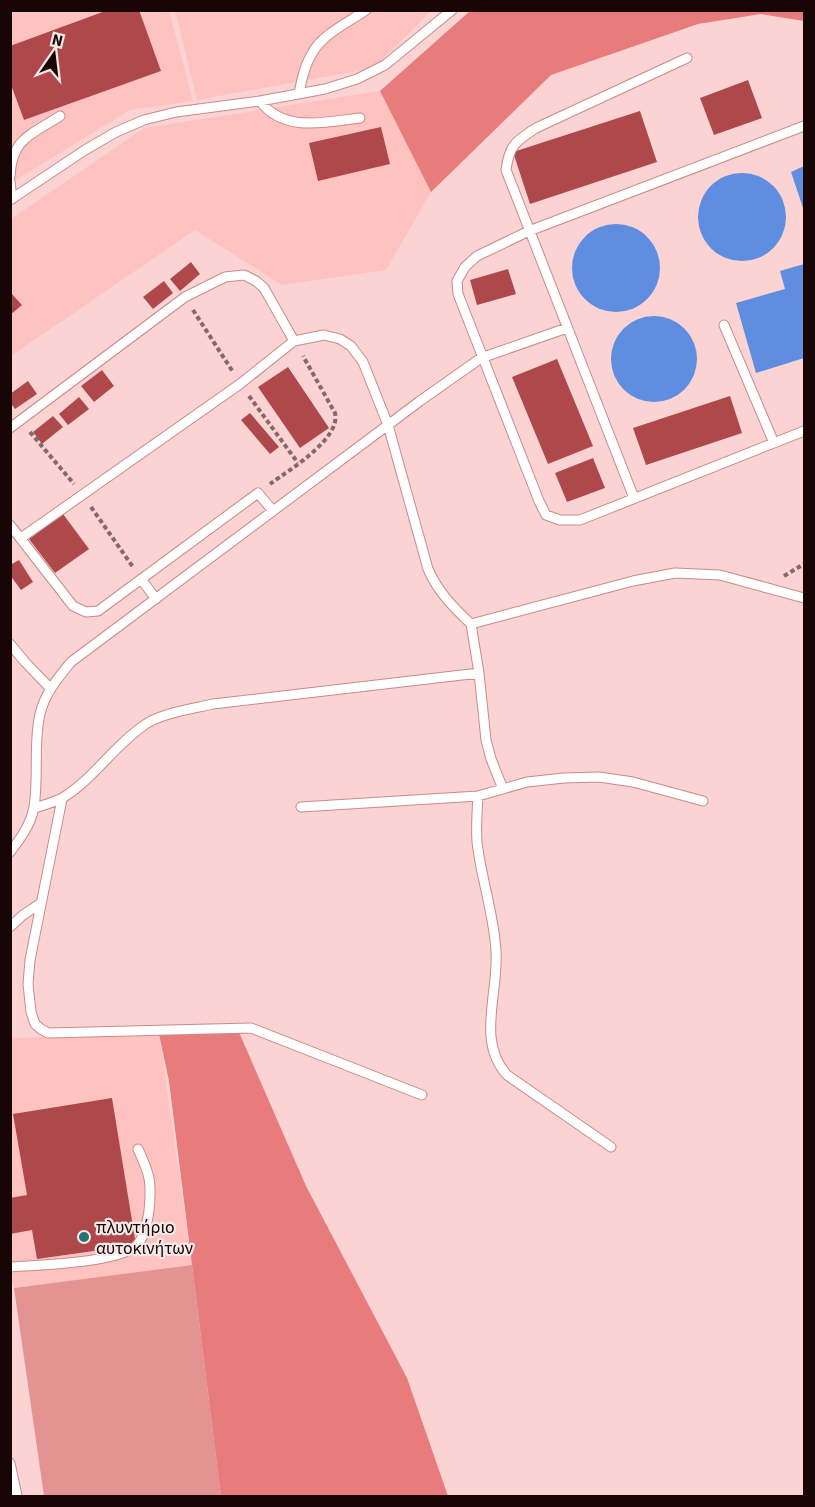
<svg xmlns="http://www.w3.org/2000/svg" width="815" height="1507" viewBox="0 0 815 1507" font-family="'Source Sans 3',sans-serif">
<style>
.built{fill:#fec3c1}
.green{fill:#e39492}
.forest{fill:#e87b7b}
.water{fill:#5f8ee1}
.building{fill:#af484b}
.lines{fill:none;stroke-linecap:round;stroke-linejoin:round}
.lane-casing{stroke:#c88b89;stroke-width:11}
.path{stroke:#856867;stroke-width:4;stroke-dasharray:4.5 3;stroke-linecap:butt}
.lane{stroke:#fff;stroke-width:9}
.poi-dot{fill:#297378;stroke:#f6e8e7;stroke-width:2}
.labels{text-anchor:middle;stroke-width:4.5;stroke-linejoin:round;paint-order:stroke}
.poi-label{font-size:18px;fill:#180505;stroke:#f6e8e7;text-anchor:start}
</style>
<rect width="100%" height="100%" fill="#fbd3d2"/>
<path class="built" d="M11,11H169L193,101L130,110L11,183Z
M175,11H431L374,68L197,100Z
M380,91L431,192L386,270L282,285L195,230L11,356V219L144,128Z
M159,1034L192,1265L14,1288L10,1274V1038Z"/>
<path class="green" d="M192,1265L221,1496H44L14,1288Z"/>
<path class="forest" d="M470,11L804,10V21L761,14L698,24L551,75L431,192L380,91Z
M238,1030L306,1186L407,1378L448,1496H221L169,1081L159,1034Z"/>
<path class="water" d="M804,166V211L791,172Z
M698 217a44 44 0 1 1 88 0a44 44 0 1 1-88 0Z
M572 268a44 44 0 1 1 88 0a44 44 0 1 1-88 0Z
M804,264V358L756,373L736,303L785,289L780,271Z
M611 359a43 43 0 1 1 86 0a43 43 0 1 1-86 0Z"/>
<path class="building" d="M108,10H139L161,71L24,120L10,82V46Z
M748,80L762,118L714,135L700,98Z
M640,111L657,162L530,204L513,152Z
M381,127L390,164L318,181L309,143Z
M191,262L200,274L180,291L170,279Z
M508,269L516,294L477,305L470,280Z
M164,281L173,293L153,309L143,297Z
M10,292L22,305L10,315Z
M557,359L593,446L548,464L512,377Z
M288,367L329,428L300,448L258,387Z
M102,370L114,386L94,402L81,386Z
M28,381L37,394L15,409L10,402V394Z
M730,396L742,433L646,465L633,428Z
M79,397L89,409L68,425L59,414Z
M250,413L279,447L270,454L241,420Z
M53,416L63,427L42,444L33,432Z
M593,458L605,488L567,502L555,473Z
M63,514L89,549L55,573L29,539Z
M19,560L33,582L21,590L10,575V565Z
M112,1098L136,1245L37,1259L32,1230L10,1234V1198L27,1195L13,1114Z"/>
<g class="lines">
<g class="lane-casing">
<path id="lane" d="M299,93C302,79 305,64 313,52C323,34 349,22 366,10
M260,101C284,133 325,122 360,118
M804,126L529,231L477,256L465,267L457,281L458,294L539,501L546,515L560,520H580L804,431
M10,176C12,138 31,135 60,116
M10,181L12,199
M10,200L85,150L116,132L144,120L176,112L260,101L325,89L357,79L385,65L452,10
M724,325L774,443
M10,428L185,297L225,277L244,275L256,281L264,288L294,341
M634,498L506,170C509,145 516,141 536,128L687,58
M10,525L73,606L86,612L98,611L258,493L273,511
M21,538L240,384L294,341L324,335L340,339L351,346L363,362L388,425L428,569C438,592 453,607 471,624
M141,579L156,599
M10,644L25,662L50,688
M479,673L471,624L633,581L675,573L720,575L804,598
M478,796C477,811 476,827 477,842C481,878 494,914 496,951C499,993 476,1041 507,1075L611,1147
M62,799L30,960L28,984L31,1012L35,1024L41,1029L48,1033L251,1028L422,1095
M301,807L478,796L527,782L564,778L599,777L633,782L703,801
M34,808C44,805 56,802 64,797C94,778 114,746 143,726C160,713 192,709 213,704L479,673L486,740L491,759L503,789
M10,852C21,838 31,824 34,807C39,776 33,744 40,714C45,693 58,678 71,662L420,401L481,358L567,328
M10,927L23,915L41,903
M10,1267C37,1265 120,1263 137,1245C145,1236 147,1223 149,1211C152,1182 150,1175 138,1149
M10,1463L17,1496"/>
</g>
<path class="path" d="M193,310L233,372
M249,396L298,463
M30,432L74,484
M270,484C289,470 341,439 335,413L303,356
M91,507L133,567
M784,576L804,564"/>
<use href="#lane" class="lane"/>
</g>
<circle class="poi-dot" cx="84" cy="1237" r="6"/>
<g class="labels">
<g class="poi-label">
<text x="96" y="1233">πλυντήριο<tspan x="96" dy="21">αυτοκινήτων</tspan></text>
</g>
</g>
<rect width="815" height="1507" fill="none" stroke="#180505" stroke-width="24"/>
<g transform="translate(54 54) rotate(14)" stroke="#f6e8e7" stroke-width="4.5" paint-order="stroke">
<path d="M0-4.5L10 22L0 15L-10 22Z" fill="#180505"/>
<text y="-9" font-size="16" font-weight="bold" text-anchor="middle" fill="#180505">N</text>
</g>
</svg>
